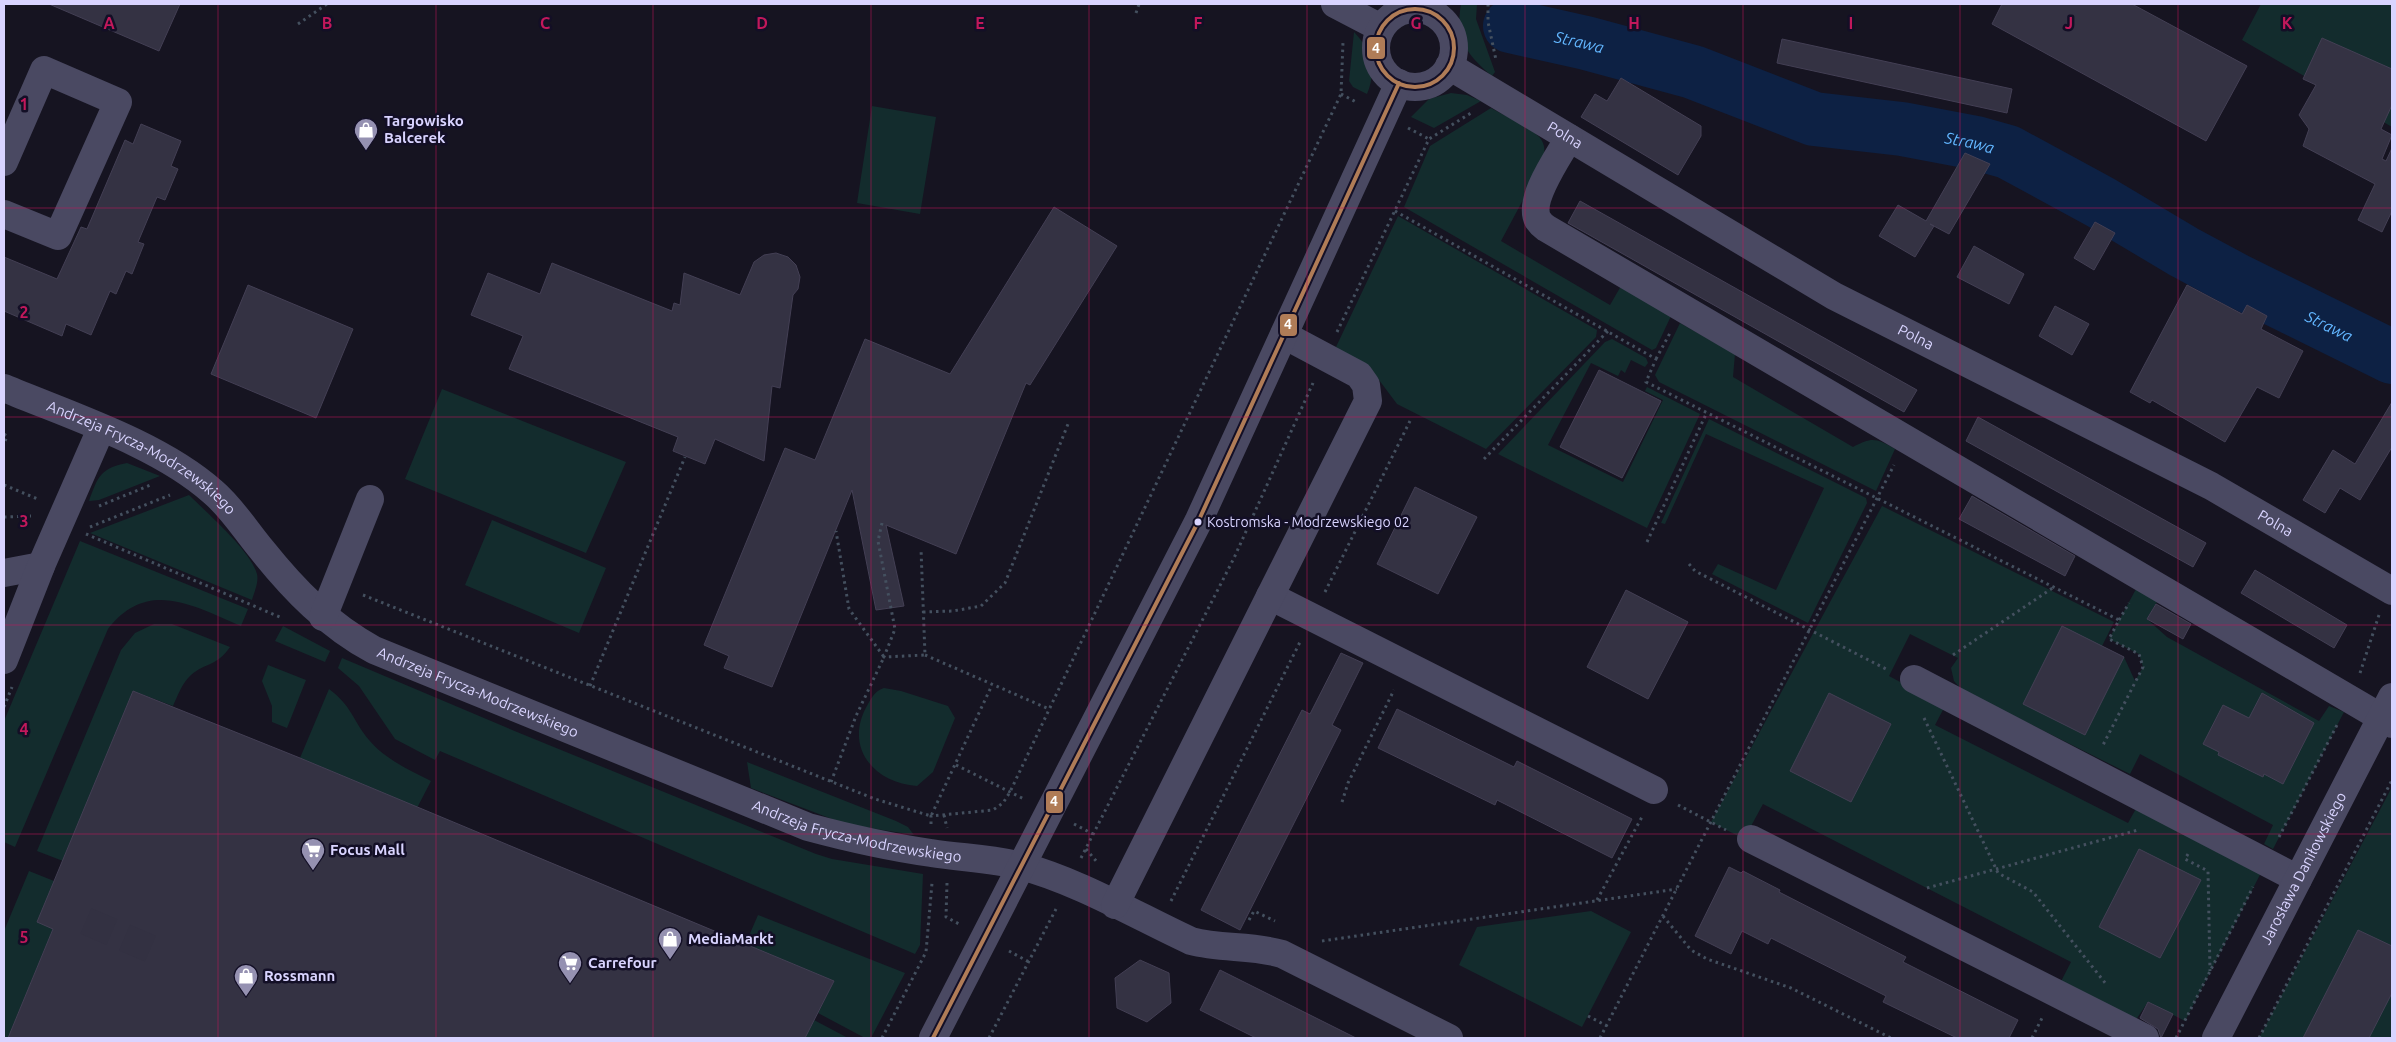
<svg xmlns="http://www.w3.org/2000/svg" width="2396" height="1042" viewBox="0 0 2396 1042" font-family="Ubuntu,sans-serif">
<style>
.green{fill:#132c2d}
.water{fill:#0d2144}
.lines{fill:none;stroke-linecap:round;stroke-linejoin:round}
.river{stroke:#0d2144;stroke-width:54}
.building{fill:#343243;stroke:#433f54}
.minor-tunnel{stroke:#333142;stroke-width:28;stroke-dasharray:28 14;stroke-linecap:butt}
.path{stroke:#44505f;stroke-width:3;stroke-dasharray:2.5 4;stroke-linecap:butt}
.minor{stroke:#4a4962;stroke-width:28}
.bus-1-casing{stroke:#130f26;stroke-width:8}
.bus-1{stroke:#b07c57;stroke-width:4}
.grid{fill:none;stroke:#c2185b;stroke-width:1;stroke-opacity:0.55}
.bus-dot{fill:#d9d4ff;stroke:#130f26;stroke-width:2}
.labels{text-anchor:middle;stroke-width:5;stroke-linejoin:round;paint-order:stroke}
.bus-label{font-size:14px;fill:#d9d4ff;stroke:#130f26;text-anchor:start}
.poi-label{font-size:15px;font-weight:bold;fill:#d9d4ff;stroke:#130f26;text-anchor:start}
.street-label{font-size:15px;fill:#d9d4ff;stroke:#130f26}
.water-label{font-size:16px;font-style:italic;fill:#62b6ff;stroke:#130f26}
.grid-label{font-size:16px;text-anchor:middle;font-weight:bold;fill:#c2185b;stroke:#130f26;stroke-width:5;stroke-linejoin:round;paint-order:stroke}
.line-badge{stroke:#130f26;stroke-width:2}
.badge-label{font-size:14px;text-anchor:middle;font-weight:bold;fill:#fff}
</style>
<rect width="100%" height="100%" fill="#161421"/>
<path class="green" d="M1461,4H1477L1476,19L1495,72L1492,76C1466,54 1455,39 1461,4Z
M2261,4H2392V127L2242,40Z
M1354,32C1371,49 1377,71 1367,94L1353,87L1349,81Z
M1451,93L1467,95L1481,101L1434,128L1411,117L1429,99Z
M872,106L936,117L920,214L857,203Z
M1491,108C1503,115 1537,130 1542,141C1547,150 1543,160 1540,168L1501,241L1610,305L1621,286L1671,316L1656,348L1652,350L1404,207L1430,146Z
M1398,216L1597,330L1596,337L1486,449L1397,404L1376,376L1336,347Z
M1680,323L1735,354L1733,377L1853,447C1872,437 1876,438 1895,449L1876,491L1659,382L1655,375Z
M1612,339L1646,358L1648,363L1645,367L1631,360L1625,373L1621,370L1618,376L1591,363L1548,445L1623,482L1663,400L1645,391L1647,387L1700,414L1647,528L1498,454L1605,342Z
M442,389L626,462L586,553L405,479Z
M1709,419L1866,498L1867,503L1808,623L1712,574L1718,564L1776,590L1824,488L1706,434L1665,524L1661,523Z
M127,463L160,476L99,500L89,501C98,476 101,468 127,463Z
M189,495C207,513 251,551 257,574C259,583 254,592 252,600L90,533Z
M1882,506L2114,622L2102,646L2124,657L2135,681L2143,667L2139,654L2109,639L2142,578L2164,590L2147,619L2167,637L2319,721L2329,706L2344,712L2273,849L2264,844L2273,825L2140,754L2130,774L1962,690L1954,681L1951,668L1958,658L1910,634L1889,676L1945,706L1935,725L2128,823L2138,805L2266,863L2185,1021L2148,1002L2135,1021L2055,993L2071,962L1763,804L1744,839L1711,822Z
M492,520L606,568L579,633L465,585Z
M80,541L248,609L241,626C193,606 148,578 108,629L15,847L4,842V721Z
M154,624H172L230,647C216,667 206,662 191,675C182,683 178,695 173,706L133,691L63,861L37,851L121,650L135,633Z
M283,626L330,651L325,662L275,641Z
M342,658L517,732L816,854L832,859L923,874L920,945L915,954L440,751L435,760L395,739L359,686L338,668Z
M268,665L306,680L287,728L272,722V706L262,681Z
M884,688L901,691L948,706L955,718L933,772L917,786C873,783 843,746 868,704C872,697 875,691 884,688Z
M329,689C352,706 353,721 369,740C385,759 409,770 431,781L417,808L300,758Z
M747,762L896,821L908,827L914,835L845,824L751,788Z
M2392,787V1038H2259Z
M29,871L54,881L53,929L8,1038H4V931Z
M1591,911L1631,932L1582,1027L1459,965L1477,927Z
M758,915L905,973L871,1038H865L818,1013L834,981L745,945Z
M814,1020L848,1038H805Z"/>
<path class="water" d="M1508,19L1574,34L1572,55L1564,45L1506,31Z"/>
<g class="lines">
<path class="river" id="s1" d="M1510,26L1586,43L1693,72L1814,119L1902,129L1976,143L2008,152L2100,202L2184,252L2238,281L2392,357"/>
</g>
<path class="building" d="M49,4H180L159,51Z
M2002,4H2132L2247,66L2206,141L1992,24Z
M2322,38L2392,69V105L2381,129L2392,135L2382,159L2386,161L2392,148V211L2382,232L2358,220L2375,184L2303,146L2309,129L2299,115L2316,85L2303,79Z
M1782,39L2012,89L2007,113L1777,63Z
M1621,78L1701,126V136L1678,175L1581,117L1595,94L1607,101Z
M141,124L181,141L171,166L178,169L165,200L157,197L138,242L144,244L132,274L126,271L116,294L110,291L91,335L66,324L62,336L4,311V257L57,279L81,227L87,229L125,140L133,144Z
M1965,153L1990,164L1949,234L1930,224L1934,226L1915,257L1879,236L1898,205L1926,221Z
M1580,201L1917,390L1904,412L1568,223Z
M1054,207L1117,246L1030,385L1026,383L956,554L886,525L904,606L876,610L852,490L772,687L724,668L729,656L704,645L785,448L815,460L865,339L950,374Z
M2095,222L2115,233L2094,270L2074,258Z
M1974,246L2024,274L2009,304L1957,277Z
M776,253L788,257L796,265L800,277L798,289L793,295L780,388L772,386L764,461L715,439L705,464L673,451L678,437L509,369L523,336L471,315L488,273L540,294L552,263L672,311L674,303L680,305L684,273L740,295L754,262L764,255Z
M248,285L353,329L316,418L211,374Z
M2187,285L2242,314L2247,305L2267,316L2261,329L2303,351L2279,398L2257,387L2225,442L2152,400L2150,403L2130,392Z
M2055,306L2089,324L2072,355L2039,336Z
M1599,370L1661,401L1622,478L1560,447Z
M2392,402V447L2360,500L2340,488L2325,513L2303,500L2333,450L2355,464Z
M1978,417L2206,543L2193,567L1966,441Z
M1415,487L1477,517L1438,594L1377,564Z
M1972,496L2075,556L2065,576L1959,519Z
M2255,570L2347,625L2334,648L2241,593Z
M1626,590L1688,622L1648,699L1587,667Z
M2156,604L2191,624L2183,639L2147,619Z
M2062,626L2124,657L2085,735L2023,704Z
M1341,653L1363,663L1332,725L1341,730L1240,930L1201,910L1302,710L1310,714Z
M133,691L300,758L834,981L805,1038H8L53,929L37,922Z
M1829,693L1891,724L1851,802L1790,771Z
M2262,693L2314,723L2283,784L2264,774L2263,777L2218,755L2219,752L2203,744L2223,705L2249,718Z
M1397,709L1514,767L1517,761L1632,819L1612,858L1497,800L1495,805L1378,748Z
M2139,849L2201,880L2160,958L2099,927Z
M1729,867L1741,873L1743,871L1780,890L1779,892L1906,957L1903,962L2018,1020L2009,1038H1957L1883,1002L1886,996L1771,938L1768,944L1742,931L1731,954L1695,936Z
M2358,930L2392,946V993L2369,1038H2303Z
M1140,960L1169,973L1171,1003L1147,1022L1117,1008L1115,978Z
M1220,970L1356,1038H1256L1200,1010Z
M2148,1002L2173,1014L2161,1038L2158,1029L2140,1018Z"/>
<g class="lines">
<path class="minor-tunnel" d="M86,921L163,954"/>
<path class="path" d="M1488,4V22L1496,60
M1136,13L1139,4
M298,24L327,4
M1341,94L1358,103
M1408,128L1429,139
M1395,211L1656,359L1646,382L2119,620L2109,639L2139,654L2143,667L2103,745
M1337,332L1429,139L1471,113
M1656,359L1670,333
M4,434L7,436L4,444
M1484,459L1608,331
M4,485L40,500
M99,506L153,484
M4,517L31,516
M882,523L878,541L895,629L884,657L925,655L921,549
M90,527L170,495
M86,534L282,618
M1647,542L1707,412
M1689,564L1695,571L1888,670
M1325,592L1410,421
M363,595L875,799L931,816L992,685
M923,612L953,611L981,606L1005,583L1068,424
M2119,620L2129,603
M925,655L1049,709
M1953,655L2054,587
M2360,673L2379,615
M590,686L685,457
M4,707L12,687
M1924,718L1998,873L2033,892L2106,984
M956,765L1024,799
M831,782L856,716L884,657L849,609L836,531
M1342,802L1348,783L1394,690
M1678,805L1726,830
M944,815L947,828
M931,824V816L993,810L1003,803L1010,792L1341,94L1343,42
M1074,824L1093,834
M2279,837L2337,725
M1086,849L1097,862
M2188,854L2185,859L2208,871L2210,971
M1081,858L1234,558L1313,383
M947,883L946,917L959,924
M1927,888L2138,830
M1597,900L1643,815
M1171,901L1300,642
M1663,916L1691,950L1707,959L1791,988L1891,1038
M1249,920L1254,911L1275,921
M1322,941L1677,889
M1009,951L1029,962
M1588,1016L1607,1026
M882,1038L926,952L932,883
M989,1038L1056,909
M1600,1038L1894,465
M2032,1038L2042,1018
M2176,1038L2253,887
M2259,1038L2392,780"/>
<g class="minor">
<path d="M1335,4L1381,28"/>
<circle cx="1415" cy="48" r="39"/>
<path id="s2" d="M1449,66L1834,296L2211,486L2392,591"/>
<path d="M1569,138C1559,156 1527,200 1538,220C1540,223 1543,226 1546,228L2392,724"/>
<path d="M4,162L44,70L118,102L58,236L4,214"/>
<path id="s3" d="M4,388C71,416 159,444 213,492C232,508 246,531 262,550C294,590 328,625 374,650L808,827C849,838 889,847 931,853C961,858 991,858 1021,866C1078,881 1137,916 1191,941C1221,949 1252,945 1282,954L1449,1038"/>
<path d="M4,573L41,566"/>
<path d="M1270,596L1654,790"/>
<path d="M323,617L370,499"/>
<path d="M4,660L41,566L101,429"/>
<path d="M1914,679L2298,879"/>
<path d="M1751,839L2145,1038"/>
<path d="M1115,905L1368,401L1366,385L1359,375L1284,335"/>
<path d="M933,1038L1198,522L1399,83"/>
<path id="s4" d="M2216,1038L2392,697"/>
</g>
<g class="bus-1-casing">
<path id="bus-1" d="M1376 48a39 39 0 1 1 78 0a39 39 0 1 1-78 0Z
M933,1038L1198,522L1399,83"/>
</g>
<use href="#bus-1" class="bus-1"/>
</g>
<path class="grid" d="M218,4V1038M436,4V1038M653,4V1038M871,4V1038M1089,4V1038M1307,4V1038M1525,4V1038M1743,4V1038M1960,4V1038M2178,4V1038M4,208H2392M4,417H2392M4,625H2392M4,834H2392"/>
<defs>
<g id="shop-pin" transform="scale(1.25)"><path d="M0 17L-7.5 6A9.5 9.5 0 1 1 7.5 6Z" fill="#9591b1" stroke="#130f26"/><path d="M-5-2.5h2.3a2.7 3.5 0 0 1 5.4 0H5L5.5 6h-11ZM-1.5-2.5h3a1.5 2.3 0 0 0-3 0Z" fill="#fff"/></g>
<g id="supermarket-pin" transform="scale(1.25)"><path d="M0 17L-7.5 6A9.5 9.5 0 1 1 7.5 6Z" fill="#9591b1" stroke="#130f26"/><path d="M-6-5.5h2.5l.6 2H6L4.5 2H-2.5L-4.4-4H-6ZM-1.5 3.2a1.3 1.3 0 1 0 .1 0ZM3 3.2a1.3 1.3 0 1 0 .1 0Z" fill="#fff"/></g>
</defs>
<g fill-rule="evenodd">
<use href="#shop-pin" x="366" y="130"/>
<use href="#supermarket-pin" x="313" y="850"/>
<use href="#shop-pin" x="670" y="939"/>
<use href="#supermarket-pin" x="570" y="963"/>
<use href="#shop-pin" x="246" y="976"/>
</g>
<circle class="bus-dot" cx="1198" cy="522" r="4.5"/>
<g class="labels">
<g class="bus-label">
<text x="1207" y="527">Kostromska - Modrzewskiego 02</text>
</g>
<g class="poi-label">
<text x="384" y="126">Targowisko<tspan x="384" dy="17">Balcerek</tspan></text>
<text x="330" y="855">Focus Mall</text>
<text x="688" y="944">MediaMarkt</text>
<text x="588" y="968">Carrefour</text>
<text x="264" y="981">Rossmann</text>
</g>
<g class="street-label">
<text dy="5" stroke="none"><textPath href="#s2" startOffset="135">Polna</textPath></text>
<text dy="5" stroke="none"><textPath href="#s2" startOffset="540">Polna</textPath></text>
<text dy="5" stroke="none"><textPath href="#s3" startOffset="155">Andrzeja Frycza-Modrzewskiego</textPath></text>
<text dy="5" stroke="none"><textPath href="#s2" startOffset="945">Polna</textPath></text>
<text dy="5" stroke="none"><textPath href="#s3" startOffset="574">Andrzeja Frycza-Modrzewskiego</textPath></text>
<text dy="5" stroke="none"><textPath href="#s3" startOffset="979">Andrzeja Frycza-Modrzewskiego</textPath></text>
<text dy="5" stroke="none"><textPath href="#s4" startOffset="191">Jarosława Daniłowskiego</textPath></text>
</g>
<g class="water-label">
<text dy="6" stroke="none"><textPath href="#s1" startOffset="71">Strawa</textPath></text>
<text dy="6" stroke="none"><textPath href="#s1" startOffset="476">Strawa</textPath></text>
<text dy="6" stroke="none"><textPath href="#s1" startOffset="881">Strawa</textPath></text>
</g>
</g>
<g class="grid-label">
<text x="109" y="29">A</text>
<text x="327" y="29">B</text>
<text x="545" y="29">C</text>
<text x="762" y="29">D</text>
<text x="980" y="29">E</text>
<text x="1198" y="29">F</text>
<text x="1416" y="29">G</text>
<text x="1634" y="29">H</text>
<text x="1851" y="29">I</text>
<text x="2069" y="29">J</text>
<text x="2287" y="29">K</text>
<text x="24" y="110">1</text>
<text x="24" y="318">2</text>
<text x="24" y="527">3</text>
<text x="24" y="735">4</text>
<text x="24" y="943">5</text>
</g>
<g class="line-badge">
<rect x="1366" y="36" width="20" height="24" rx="5" fill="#b07c57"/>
<rect x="1279" y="313" width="19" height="24" rx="5" fill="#b07c57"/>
<rect x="1045" y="790" width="19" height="24" rx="5" fill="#b07c57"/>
</g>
<g class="badge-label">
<text x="1376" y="53">4</text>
<text x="1288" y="329">4</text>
<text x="1054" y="806">4</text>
</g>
<rect width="2396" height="1042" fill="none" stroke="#d9d4ff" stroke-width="10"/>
</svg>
